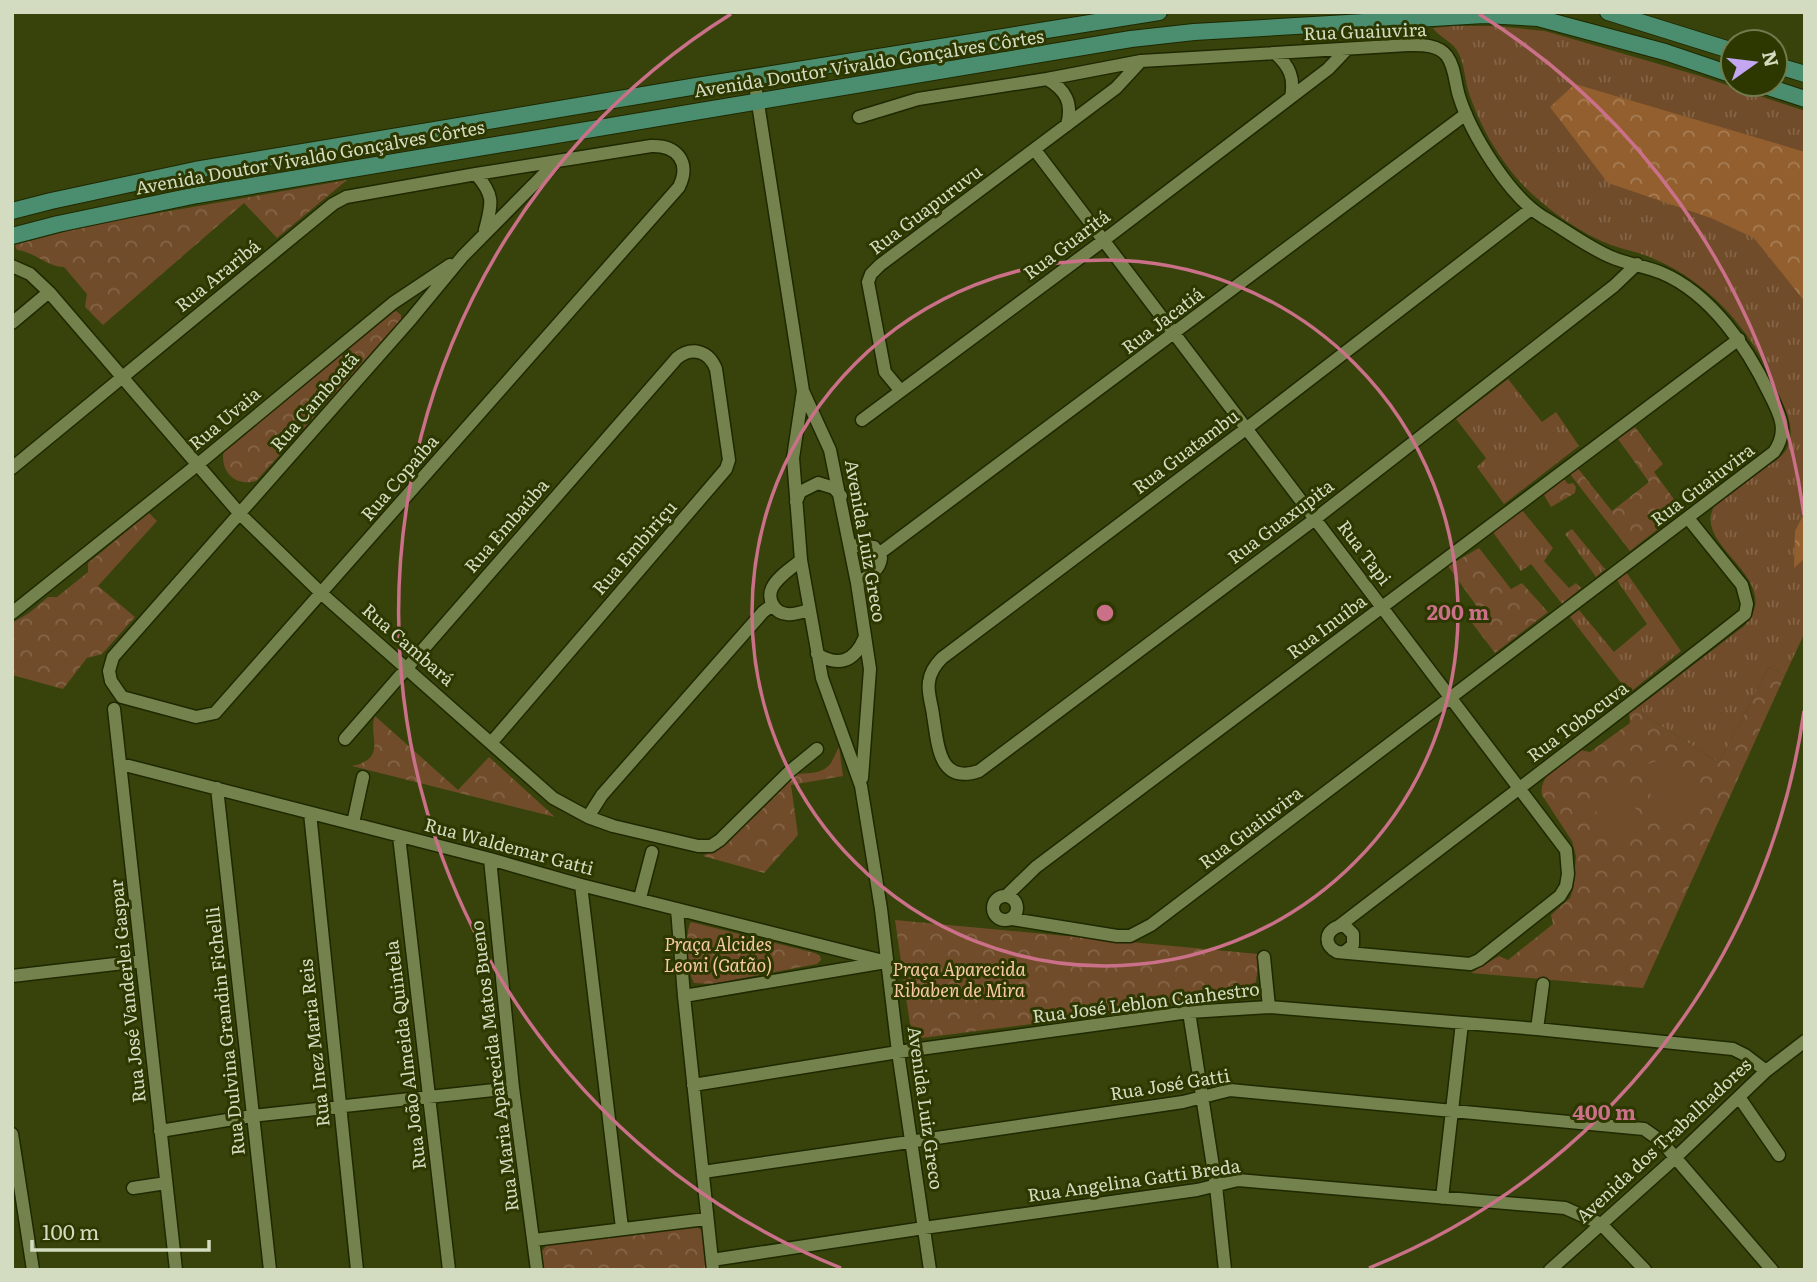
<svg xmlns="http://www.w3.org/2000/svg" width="1817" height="1282" viewBox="0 0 1817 1282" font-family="Literata,serif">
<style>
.grass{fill:url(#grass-tufts)}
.forest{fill:url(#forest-crowns)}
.park{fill:url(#park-crowns)}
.pitch{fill:#714c2a}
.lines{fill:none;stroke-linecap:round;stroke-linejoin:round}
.minor-casing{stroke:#1f2800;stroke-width:15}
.major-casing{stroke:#1f2800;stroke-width:18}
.minor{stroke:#74834d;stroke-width:12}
.major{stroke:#4b8e6f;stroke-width:16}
.ring{fill:none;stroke:#ca7088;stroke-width:3.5}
.labels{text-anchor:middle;stroke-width:6;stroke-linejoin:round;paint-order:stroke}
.street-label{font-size:18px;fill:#d3dcc0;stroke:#2d3800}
.park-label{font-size:18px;font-style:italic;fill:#f9caa3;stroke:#2d3800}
.centre{fill:#ca7088;stroke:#2d3800;stroke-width:3.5}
.ring-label{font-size:21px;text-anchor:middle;font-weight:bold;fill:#ca7088;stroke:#2d3800;stroke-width:6;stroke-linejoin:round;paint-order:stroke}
</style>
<defs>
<pattern id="grass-tufts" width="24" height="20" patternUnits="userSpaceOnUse" patternTransform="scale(1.75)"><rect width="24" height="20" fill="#714c2a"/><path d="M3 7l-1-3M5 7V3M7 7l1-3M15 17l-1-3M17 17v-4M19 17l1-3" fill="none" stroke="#846547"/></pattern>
<pattern id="forest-crowns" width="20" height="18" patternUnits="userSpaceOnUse" patternTransform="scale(1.75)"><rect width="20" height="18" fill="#935f2f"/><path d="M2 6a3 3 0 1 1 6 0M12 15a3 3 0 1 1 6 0" fill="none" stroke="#a67d55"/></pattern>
<pattern id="park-crowns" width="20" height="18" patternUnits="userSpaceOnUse" patternTransform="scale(1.75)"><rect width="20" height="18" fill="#714c2a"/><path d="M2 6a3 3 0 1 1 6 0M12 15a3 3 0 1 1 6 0" fill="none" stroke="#846547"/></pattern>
</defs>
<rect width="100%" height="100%" fill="#37430b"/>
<path class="grass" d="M1454,26H1495L1545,31L1700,76L1805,111V632L1785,675L1769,667L1719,763L1643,714L1641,705L1744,626C1788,578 1689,547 1715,505C1731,494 1746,482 1762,470C1769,465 1778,460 1783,454C1798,438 1788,415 1781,399C1757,337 1714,284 1652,258C1639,252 1625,250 1611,245C1581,233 1555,215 1531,193C1502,165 1480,128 1468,90C1465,78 1464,65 1459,54C1453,41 1440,38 1433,28Z
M1508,379L1542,422L1556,412L1579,446L1504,504L1477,467L1486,458L1456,419Z
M1522,510L1553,548L1544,561L1569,588L1576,583L1581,588L1562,604L1531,564L1521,571L1492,531Z
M1572,529L1605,569L1596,577L1565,534Z
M1626,572L1681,651L1629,693L1570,617L1579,610L1614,652L1647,624L1616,579Z"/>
<path class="forest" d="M1575,84L1805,152V302L1754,238L1711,218L1608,183L1550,107Z
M1805,512V558L1794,568L1795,531Z"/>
<path class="park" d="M347,180L277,238L244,203L103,325L85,307L87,294L64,267C47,267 35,252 17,250L15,245L90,225Z
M396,311L401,315V321L256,481C235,487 219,471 224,449L390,313Z
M1635,427L1663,464L1654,472L1682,510L1630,551L1569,473L1576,466L1612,511L1649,482L1618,439Z
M1564,479L1568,484L1573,483L1576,487L1575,493L1551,507L1544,495Z
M149,513L157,521L98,586L135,617L102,654L87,658L63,689L12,675V623L29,613L48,597H57L88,572V563Z
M1479,548L1511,589L1522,583L1548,612L1495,653L1469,619L1478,608L1448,566Z
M1769,667L1785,675L1643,988L1471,973L1499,956L1508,960L1553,924L1551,915L1570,898L1573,889L1576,856L1572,841L1542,795C1538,774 1565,761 1580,750L1590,752L1630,723L1629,713L1641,705L1643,714L1719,763Z
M375,716L458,790L489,757L555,817L352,766C389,758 367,735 375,716Z
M839,747L843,776L791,785L798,835L764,873L703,856L729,842L786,777C801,770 820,778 831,763C834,758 836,752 839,747Z
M895,920L1258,954C1257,973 1260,992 1238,998L922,1038L914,1033L910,1024Z
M691,922L815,953L820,956L821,960L817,964L806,966L712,984L694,983C687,971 684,933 691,922Z
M692,1224L703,1231L708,1270H540L539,1255L549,1242Z"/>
<path class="pitch" d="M1664,758L1688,774L1701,802L1689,821L1664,830L1640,767Z
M1625,780L1642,825L1606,834L1588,792Z"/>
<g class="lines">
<g class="minor-casing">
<path id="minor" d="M1275,53C1289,66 1295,77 1291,97
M754,78L803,391L830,450L857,583L870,669L862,778
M1047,79C1066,90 1073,103 1067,125
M859,117L918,99L1047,79L1141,61L1408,45C1421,45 1438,44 1447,56C1455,67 1455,83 1459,96C1471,134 1509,196 1543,217C1564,229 1589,248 1611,257C1627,264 1645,266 1662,273C1711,294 1747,347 1769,393C1780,414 1789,431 1774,452L1151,925L1130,936H1117L1012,919
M1035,150L1566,850L1568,874L1566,886L1560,896L1479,960L1470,964L1337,952C1324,945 1324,932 1339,926C1474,822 1611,720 1745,614L1747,604L1742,585L1688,518
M476,174C495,196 492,203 485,230
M1531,209L1247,428L942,658C935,665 930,672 929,682C927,692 932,705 933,715C938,744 938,785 979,771L1315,519L1614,286L1637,264
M12,266L30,274L49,292L240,514L322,594L553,798L588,817L613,826L698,846H711L720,840L790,771L817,749
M12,323L49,292
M900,390L885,372L868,282L871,274L880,265L1116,88L1141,61
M803,391L793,458L801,560L822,678L861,786L881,909L898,1052L930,1270
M862,420L1104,240L1328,69L1347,49
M12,468L333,204L346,197L476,174L651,146C677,145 691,162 679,187L215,713L196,717L122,697L111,681L109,671L113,657L411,319L463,256L556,162
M796,502L800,492L818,483L834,488L841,496
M851,545L874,547L881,558C880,571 867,577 857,583
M880,553L1466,114
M801,560C792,568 777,577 772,588C767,599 774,613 787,614C794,615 802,612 809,610
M12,613L197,465L393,303L450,265
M817,654C838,667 854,662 864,639
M114,709L176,1270
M345,739L677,358C692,346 709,351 716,369L729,460L726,469L491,743
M121,764L490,859L581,885L887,962
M217,788L270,1270
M310,813L357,1270
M588,817L602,795L763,612L772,605
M353,823L363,777
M399,836L449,1270
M490,859L513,1088L537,1270
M581,885L622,1228
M1006,896L1036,867L1739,339
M993 908a12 12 0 1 1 24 0a12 12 0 1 1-24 0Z
M640,898L652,852
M677,909L684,996L713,1270
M1339,926H1345L1353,934V945L1345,952
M1264,957L1269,1007
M12,976L141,961
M684,996L880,963
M1189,1012L1216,1186L1225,1270
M1537,1029L1543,984
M693,1085L898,1052L1189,1012L1269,1007L1537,1029L1733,1049L1745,1055L1766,1071
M1739,1097L1779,1155
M160,1131L252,1116L513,1088
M12,1134L33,1270
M703,1172L1183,1102L1230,1090L1644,1129L1661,1141L1772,1270
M133,1188L166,1183
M1442,1198L1462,1023
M534,1240L706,1219
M712,1260L924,1228L1197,1190L1238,1180L1565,1208L1601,1224L1645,1270
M1550,1270L1674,1159L1766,1071L1805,1041"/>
</g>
<g class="major-casing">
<path id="major" d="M1608,12L1733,51
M1775,65L1805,74
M1759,84L1805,99
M12,211L51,201L195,170L703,85L1159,12
M12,236L58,224L197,195L1131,39L1194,32L1484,15L1538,18L1665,52L1733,75"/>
</g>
<use href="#minor" class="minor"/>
<use href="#major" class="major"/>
</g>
<g class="ring">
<circle cx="1105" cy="613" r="353"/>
<path d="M1804 711A706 706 0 0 1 1369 1268M841 1268A706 706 0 0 1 731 14M1479 14A706 706 0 0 1 1804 515"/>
</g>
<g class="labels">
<g class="street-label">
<text transform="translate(1365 32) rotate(-2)" y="6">Rua Guaiuvira</text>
<text transform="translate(869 64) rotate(-9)" y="6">Avenida Doutor Vivaldo Gonçalves Côrtes</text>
<text transform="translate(310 158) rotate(-10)" y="6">Avenida Doutor Vivaldo Gonçalves Côrtes</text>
<text transform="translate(926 210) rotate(-37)" y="6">Rua Guapuruvu</text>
<text transform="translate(1067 245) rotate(-37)" y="6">Rua Guaritá</text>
<text transform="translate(218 276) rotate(-39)" y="6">Rua Araribá</text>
<text transform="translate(1163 321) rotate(-37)" y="6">Rua Jacatiá</text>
<text transform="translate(315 402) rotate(-49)" y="6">Rua Camboatã</text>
<text transform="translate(225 419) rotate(-40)" y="6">Rua Uvaia</text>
<text transform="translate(1186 452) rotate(-37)" y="6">Rua Guatambu</text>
<text transform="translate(400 478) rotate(-49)" y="6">Rua Copaíba</text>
<text transform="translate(1703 485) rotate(-37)" y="6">Rua Guaiuvira</text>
<text transform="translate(1281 522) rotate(-37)" y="6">Rua Guaxupita</text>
<text transform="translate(507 526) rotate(-49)" y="6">Rua Embaúba</text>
<text transform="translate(865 541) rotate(80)" y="6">Avenida Luiz Greco</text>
<text transform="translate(635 548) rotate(-49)" y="6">Rua Embiriçu</text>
<text transform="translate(1364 553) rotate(53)" y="6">Rua Tapi</text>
<text transform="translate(1327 627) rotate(-37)" y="6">Rua Inuíba</text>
<text transform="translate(408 645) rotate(41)" y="6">Rua Cambará</text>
<text transform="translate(1578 722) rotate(-37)" y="6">Rua Tobocuva</text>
<text transform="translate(1251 828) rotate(-37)" y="6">Rua Guaiuvira</text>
<text transform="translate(509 847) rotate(15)" y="6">Rua Waldemar Gatti</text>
<text transform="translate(128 991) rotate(-96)" y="6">Rua José Vanderlei Gaspar</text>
<text transform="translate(1146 1003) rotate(-7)" y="6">Rua José Leblon Canhestro</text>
<text transform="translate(226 1031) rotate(-96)" y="6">Rua Dulvina Grandin Fichelli</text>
<text transform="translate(315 1043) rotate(-96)" y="6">Rua Inez Maria Reis</text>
<text transform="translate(406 1055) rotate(-97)" y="6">Rua João Almeida Quintela</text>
<text transform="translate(495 1066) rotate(-97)" y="6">Rua Maria Aparecida Matos Bueno</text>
<text transform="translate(1170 1085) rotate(-9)" y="6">Rua José Gatti</text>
<text transform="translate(925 1108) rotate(82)" y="6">Avenida Luiz Greco</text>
<text transform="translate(1664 1141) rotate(-43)" y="6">Avenida dos Trabalhadores</text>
<text transform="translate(1134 1181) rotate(-8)" y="6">Rua Angelina Gatti Breda</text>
</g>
<g class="park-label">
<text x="718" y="951">Praça Alcides<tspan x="718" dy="21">Leoni (Gatão)</tspan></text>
<text x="959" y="976">Praça Aparecida<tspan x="959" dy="21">Ribaben de Mira</tspan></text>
</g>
</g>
<circle cx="1105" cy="613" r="10" class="centre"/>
<g class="ring-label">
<text x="1458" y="620">200 m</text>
<text x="1604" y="1120">400 m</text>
</g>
<rect width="1817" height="1282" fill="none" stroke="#d3dcc0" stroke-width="28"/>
<g transform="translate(1754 63) rotate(76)"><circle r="33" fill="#2d3800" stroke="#6f7a4d" stroke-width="2"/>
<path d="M0-5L12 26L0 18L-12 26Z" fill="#c3a7f2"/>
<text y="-10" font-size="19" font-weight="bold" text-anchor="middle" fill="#d3dcc0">N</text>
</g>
<path d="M32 1240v10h177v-10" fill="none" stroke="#d3dcc0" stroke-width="3.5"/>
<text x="42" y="1240" font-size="21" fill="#d3dcc0" stroke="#2d3800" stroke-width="5" paint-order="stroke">100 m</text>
</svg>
